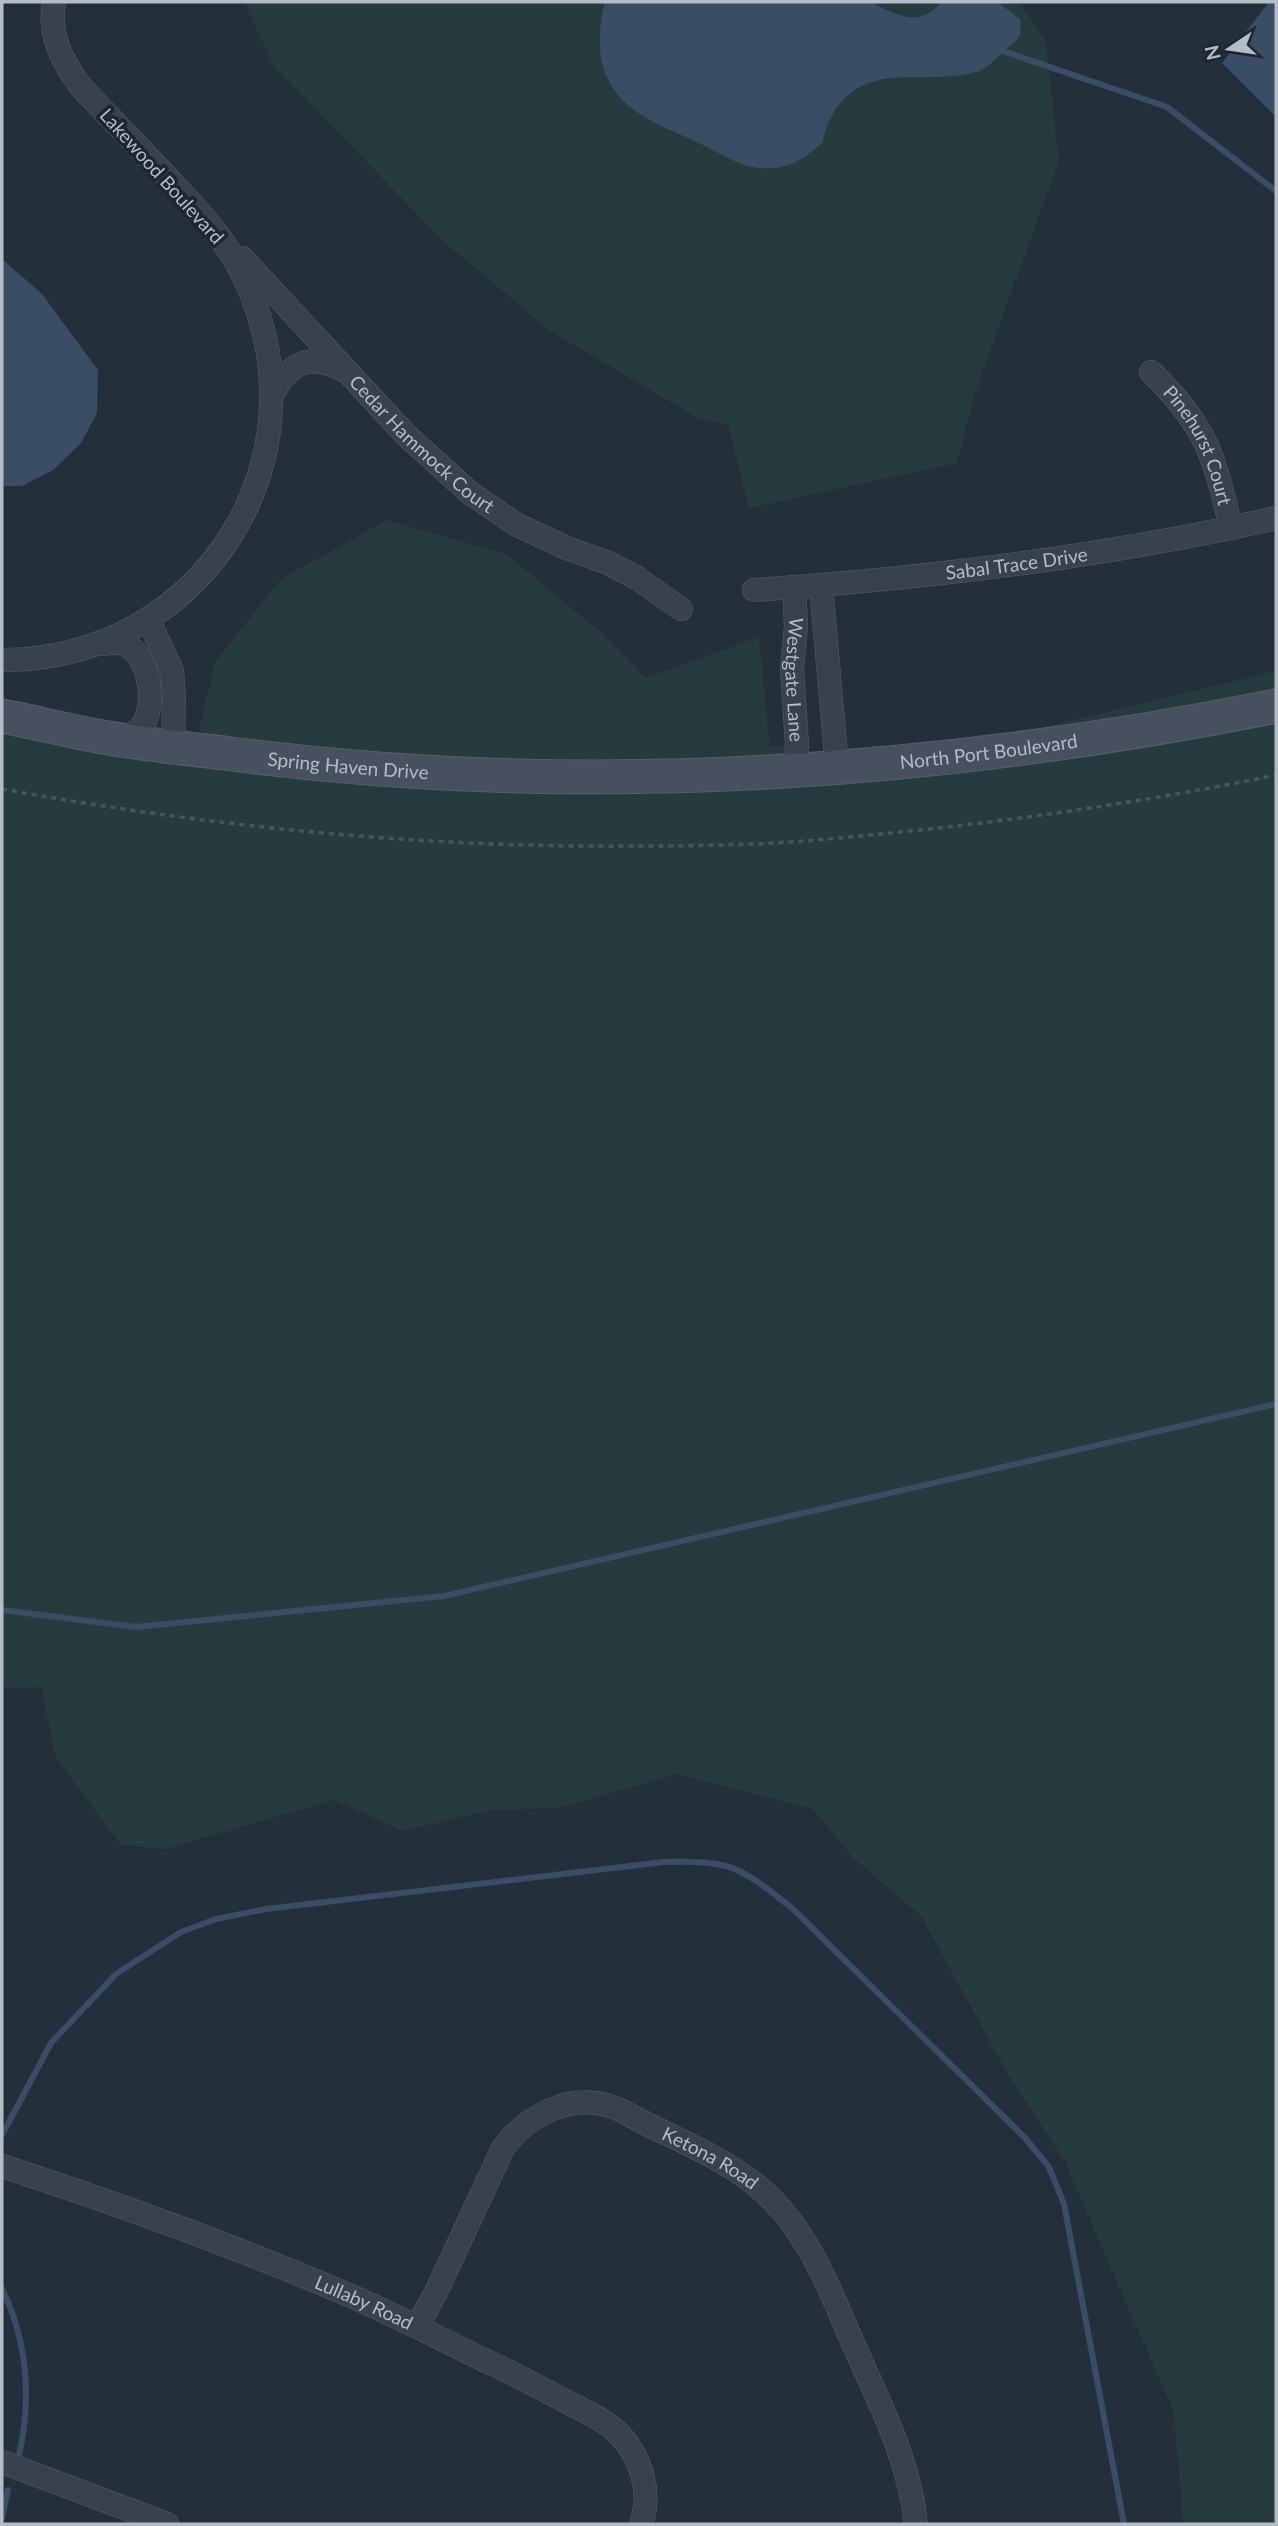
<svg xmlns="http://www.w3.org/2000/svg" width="1278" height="2526" viewBox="0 0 1278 2526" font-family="Lato,sans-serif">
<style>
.green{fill:#263b3d}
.water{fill:#394e64}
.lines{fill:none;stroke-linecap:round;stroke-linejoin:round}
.stream{stroke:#394e64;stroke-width:6}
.street-casing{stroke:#565f6a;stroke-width:24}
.secondary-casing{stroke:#565f6a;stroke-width:35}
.path{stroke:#44585a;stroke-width:3.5;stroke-dasharray:5 5;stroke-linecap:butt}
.street{stroke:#38414c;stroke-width:23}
.secondary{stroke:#46505f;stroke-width:33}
.labels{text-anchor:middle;stroke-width:7;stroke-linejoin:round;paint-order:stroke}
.street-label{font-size:19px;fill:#b3bcc7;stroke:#1d2631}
</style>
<rect width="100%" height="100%" fill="#242f3c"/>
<path class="green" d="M244,2H1019L1046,41L1059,161L976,390L957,463L749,508L728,425L699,419L547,329L441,239L274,66Z
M387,520L506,554L596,628L646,678L759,637L770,746H785L784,761L447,763L197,739L215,662L281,579Z
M1276,671V695L965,746Z
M1276,717V2524H1183L1174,2413L1064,2160L1009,2076L921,1916L854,1859L813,1809L677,1774L558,1808L491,1810L402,1831L334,1800L166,1849L121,1845L56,1758L41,1687L2,1688V727L445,785Z"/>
<path class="water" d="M605,2H870C898,15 918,29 942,2H997L1020,19C1023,42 1016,39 1002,53C992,62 986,70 972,73C925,85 866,60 834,112C829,121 824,131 823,142C808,155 794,167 773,168C745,171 726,156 703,145C667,127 623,116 606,75C597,54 599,24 605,2Z
M1269,2H1276V117L1222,63Z
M2,259L42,294L98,370L97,413L81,443L53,470L22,486H2Z"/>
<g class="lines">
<path class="stream" d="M997,49L1167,107L1276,191
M2,1610L136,1627L444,1596L1276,1404
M2,2135L51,2043L116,1974L181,1932L216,1919L266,1909L664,1862C732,1860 740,1867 792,1908L1025,2138L1049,2167L1064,2204L1124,2524
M2,2288C28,2343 32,2401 18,2460
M2,2518L8,2490"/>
<g class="street-casing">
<g id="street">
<path id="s1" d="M242,258L406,435L470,493L517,525L567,548L608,563L637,578L681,609"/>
<path id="s2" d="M1151,372C1206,425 1214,455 1231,528"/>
<path d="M271,397C287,365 309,351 343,370"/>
<path d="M821,585L837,767"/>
<path id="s3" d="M794,587L796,626L792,669L797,745L795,771"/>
<path id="s4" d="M754,590C930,578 1104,557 1276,518"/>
<path d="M148,619L172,671L174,697L173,747"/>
<path d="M102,644C109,643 117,642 124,644C150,654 158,707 141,727C134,735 126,736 117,738"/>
<path d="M2,660C203,660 331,457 243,275C224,236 194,206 165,175C137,146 109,116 81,87C62,61 48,35 54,2"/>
<path id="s5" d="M2,2166C118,2204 232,2245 344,2293C396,2315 446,2342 497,2366C524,2379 550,2393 577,2407C592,2415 609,2423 621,2436C642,2459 652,2495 641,2524"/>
<path id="s6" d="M417,2327L437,2290L503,2148C527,2116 569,2093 610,2106C621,2109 632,2117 643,2122C684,2143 728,2160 763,2191C810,2233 831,2293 856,2350C882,2408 909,2460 916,2524"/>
<path d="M2,2462L167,2524"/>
</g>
</g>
<g class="secondary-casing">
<g id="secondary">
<path id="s7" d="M2,716C38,723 73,732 109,738C149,745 190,749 231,754C580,799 932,775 1276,706"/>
</g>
</g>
<path class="path" d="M2,789C212,827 423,848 637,846C692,846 748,845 804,841C963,828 1120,807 1276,775"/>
<use href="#street" class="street"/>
<use href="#secondary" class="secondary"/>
</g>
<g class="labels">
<g class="street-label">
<text transform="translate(162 176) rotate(48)" y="7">Lakewood Boulevard</text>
<text dy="7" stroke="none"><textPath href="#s1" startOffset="259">Cedar Hammock Court</textPath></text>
<text dy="7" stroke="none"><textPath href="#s2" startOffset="89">Pinehurst Court</textPath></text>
<text dy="7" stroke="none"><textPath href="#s4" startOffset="264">Sabal Trace Drive</textPath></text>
<text dy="7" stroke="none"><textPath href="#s3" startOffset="93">Westgate Lane</textPath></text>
<text dy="7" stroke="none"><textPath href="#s7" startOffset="992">North Port Boulevard</textPath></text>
<text dy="7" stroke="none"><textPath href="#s7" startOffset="350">Spring Haven Drive</textPath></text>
<text dy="7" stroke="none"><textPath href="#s6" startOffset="434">Ketona Road</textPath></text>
<text dy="7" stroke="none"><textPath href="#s5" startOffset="387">Lullaby Road</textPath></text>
</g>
</g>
<rect width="1278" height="2526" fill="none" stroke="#b3bcc7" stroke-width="7"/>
<g transform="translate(1229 49) rotate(257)" stroke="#1d2631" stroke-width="5" paint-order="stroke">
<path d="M0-5L12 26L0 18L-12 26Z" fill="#b3bcc7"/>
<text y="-10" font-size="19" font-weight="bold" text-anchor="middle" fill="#b3bcc7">N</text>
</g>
</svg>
